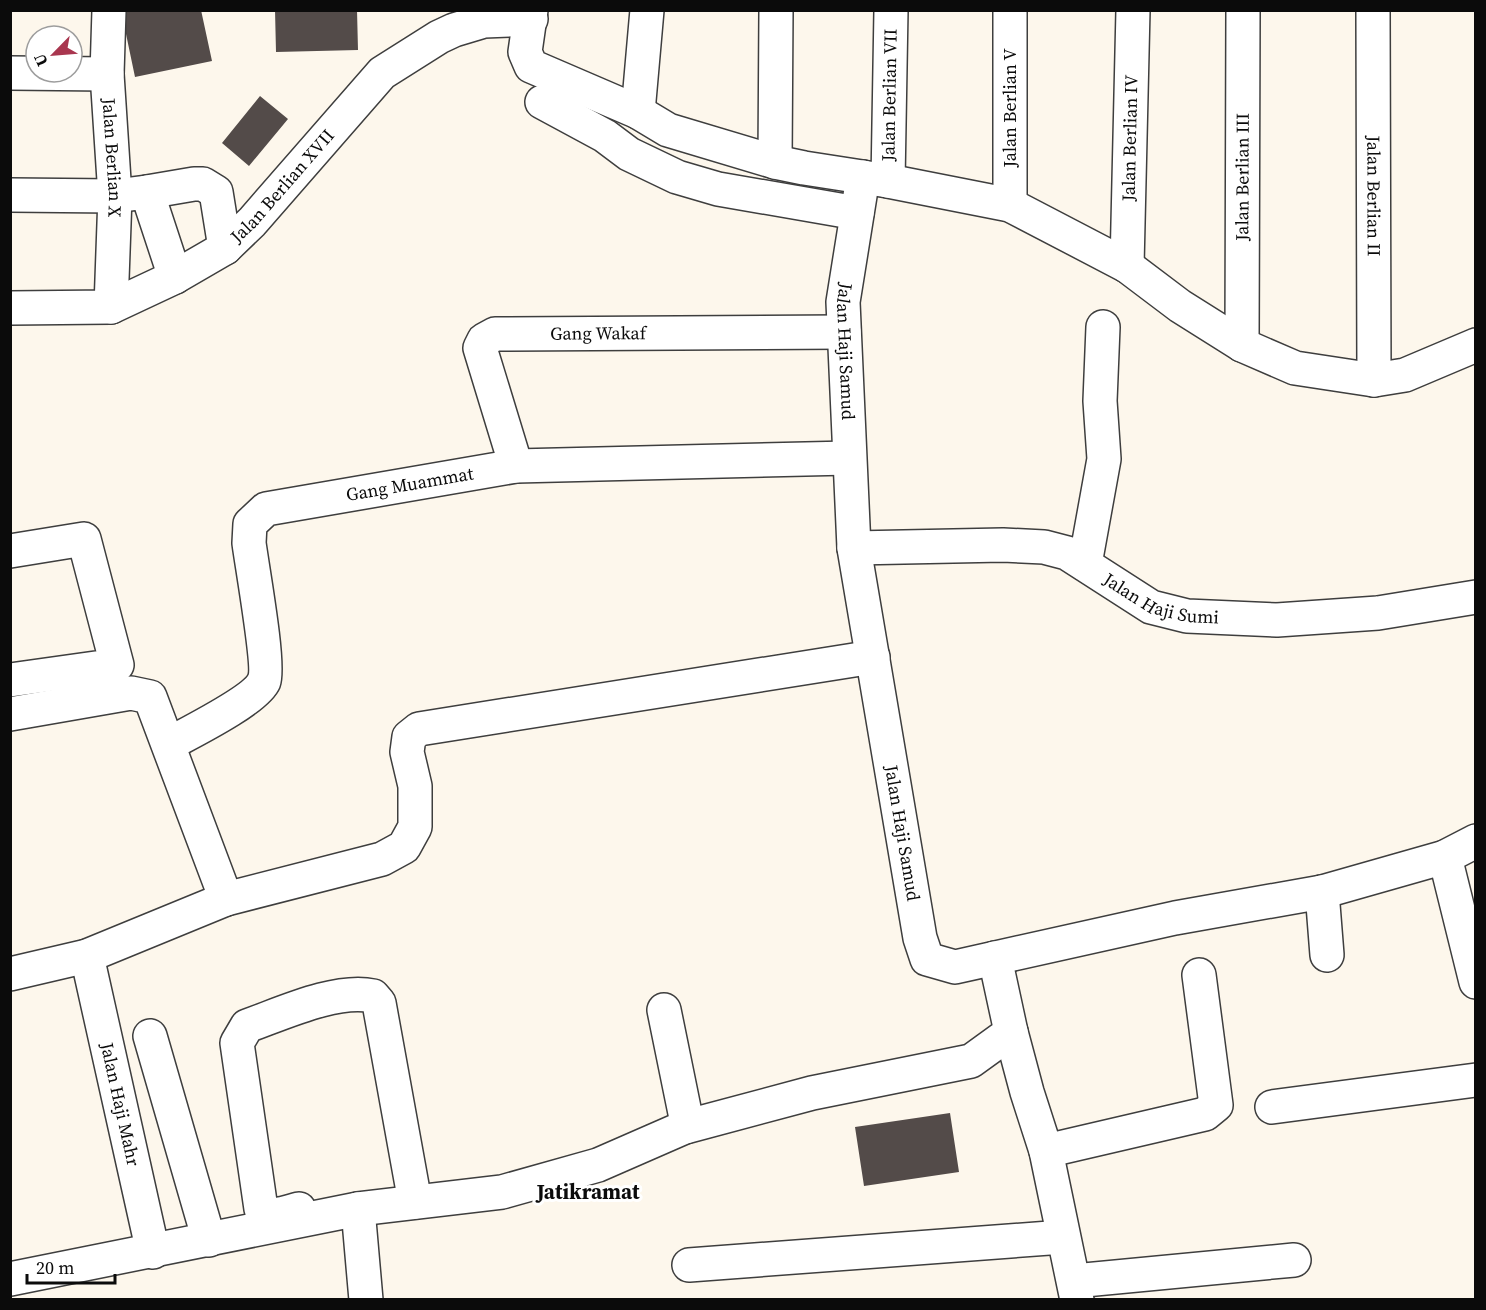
<svg xmlns="http://www.w3.org/2000/svg" width="1486" height="1310" viewBox="0 0 1486 1310" font-family="'Source Serif 4',serif">
<style>
.building{fill:#534b49}
.lines{fill:none;stroke-linecap:round;stroke-linejoin:round}
.minor-casing{stroke:#3e3e3e;stroke-width:36}
.minor{stroke:#fff;stroke-width:33}
.labels{text-anchor:middle;stroke-width:6;stroke-linejoin:round;paint-order:stroke}
.street-label{font-size:18px;fill:#0b0b0b;stroke:#fff}
.quarter-label{font-size:21px;font-weight:bold;fill:#0b0b0b;stroke:#fff}
</style>
<rect width="100%" height="100%" fill="#fdf7ec"/>
<path class="building" d="M121,10H201L212,61L135,77Z
M275,10H357L358,50L276,52Z
M260,96L288,119L249,166L222,143Z
M950,1113L959,1172L864,1186L855,1127Z"/>
<g class="lines">
<g class="minor-casing">
<g id="minor">
<path id="s1" d="M109,10L107,74L115,196L111,307"/>
<path d="M531,10L525,52L531,66L638,112L668,130L775,162L804,168L888,181L1010,205L1127,266L1180,306L1242,345L1295,368L1374,380L1405,375L1476,345"/>
<path d="M1010,10V205"/>
<path id="s2" d="M1373,10L1374,380"/>
<path d="M10,73L107,74"/>
<path d="M542,102L605,136L629,154L677,177L718,189L857,213"/>
<path d="M638,112L647,10"/>
<path d="M775,162L776,10"/>
<path id="s3" d="M863,177L843,302L854,548L920,938L927,959L955,967L1175,918L1322,892L1445,857L1476,841"/>
<path id="s4" d="M888,181L891,10"/>
<path d="M147,192L194,184H203L216,192L225,248"/>
<path d="M10,195L115,196L147,192L175,277"/>
<path id="s5" d="M1127,266L1133,10"/>
<path id="s6" d="M10,308L111,307L175,277L225,248L252,222L382,73L439,37L454,30L484,21L531,19"/>
<path id="s7" d="M1242,345L1243,10"/>
<path id="s8" d="M516,466L480,348L484,340L495,334L844,332"/>
<path id="s9" d="M854,548L1003,545L1044,547L1067,553L1151,607L1187,616L1277,620L1378,613L1476,597"/>
<path d="M10,551L84,539L117,665L10,680"/>
<path d="M1085,564L1104,459L1100,401L1103,327"/>
<path d="M10,714L131,693L150,697L226,899L382,859L404,847L415,827V786L407,752L409,737L419,729L873,657"/>
<path id="s10" d="M169,744C189,733 256,700 264,681C270,666 252,566 249,543L250,524L266,509L516,466L849,458"/>
<path d="M1445,857L1476,982"/>
<path d="M1322,892L1327,955"/>
<path id="s11" d="M87,956L153,1252"/>
<path d="M10,974L87,956L226,899"/>
<path d="M664,1010L686,1118L685,1127"/>
<path d="M1011,1032L1027,1092L1046,1151L1077,1300"/>
<path d="M150,1036L209,1240"/>
<path d="M1272,1107L1476,1080"/>
<path d="M1046,1151L1205,1114L1216,1105L1199,975"/>
<path d="M299,1209C287,1212 269,1220 261,1209L237,1043L247,1026C281,1014 336,988 373,996L379,1003L415,1202"/>
<path d="M358,1209L366,1300"/>
<path d="M689,1265L1063,1237"/>
<path d="M10,1279L358,1209L502,1192L598,1165L685,1127L812,1093L971,1061L1011,1032L995,958"/>
<path d="M1074,1281L1294,1260"/>
</g>
</g>
<use href="#minor" class="minor"/>
</g>
<g class="labels">
<g class="street-label">
<text dy="6" stroke="none"><textPath href="#s4" startOffset="86">Jalan Berlian VII</textPath></text>
<text transform="translate(1010 108) rotate(-90)" y="6">Jalan Berlian V</text>
<text dy="6" stroke="none"><textPath href="#s5" startOffset="128">Jalan Berlian IV</textPath></text>
<text dy="6" stroke="none"><textPath href="#s1" startOffset="148">Jalan Berlian X</textPath></text>
<text dy="6" stroke="none"><textPath href="#s7" startOffset="168">Jalan Berlian III</textPath></text>
<text dy="6" stroke="none"><textPath href="#s6" startOffset="314">Jalan Berlian XVII</textPath></text>
<text dy="6" stroke="none"><textPath href="#s2" startOffset="186">Jalan Berlian II</textPath></text>
<text dy="6" stroke="none"><textPath href="#s8" startOffset="248">Gang Wakaf</textPath></text>
<text dy="6" stroke="none"><textPath href="#s3" startOffset="176">Jalan Haji Samud</textPath></text>
<text dy="6" stroke="none"><textPath href="#s10" startOffset="441">Gang Muammat</textPath></text>
<text dy="6" stroke="none"><textPath href="#s9" startOffset="321">Jalan Haji Sumi</textPath></text>
<text dy="6" stroke="none"><textPath href="#s3" startOffset="662">Jalan Haji Samud</textPath></text>
<text dy="6" stroke="none"><textPath href="#s11" startOffset="152">Jalan Haji Mahr</textPath></text>
</g>
<g class="quarter-label">
<text x="588" y="1199">Jatikramat</text>
</g>
</g>
<rect width="1486" height="1310" fill="none" stroke="#0b0b0b" stroke-width="24"/>
<g transform="translate(54 54) rotate(245)"><circle r="28" fill="#ffffff" stroke="#9d9d9d" stroke-width="1.5"/>
<path d="M0-4.5L10 22L0 15L-10 22Z" fill="#a9364f"/>
<text y="-9" font-size="16" font-weight="bold" text-anchor="middle" fill="#0b0b0b">U</text>
</g>
<path d="M27 1274v9h88v-9" fill="none" stroke="#0b0b0b" stroke-width="3"/>
<text x="36" y="1274" font-size="18" fill="#0b0b0b" stroke="#ffffff" stroke-width="4.5" paint-order="stroke">20 m</text>
</svg>
